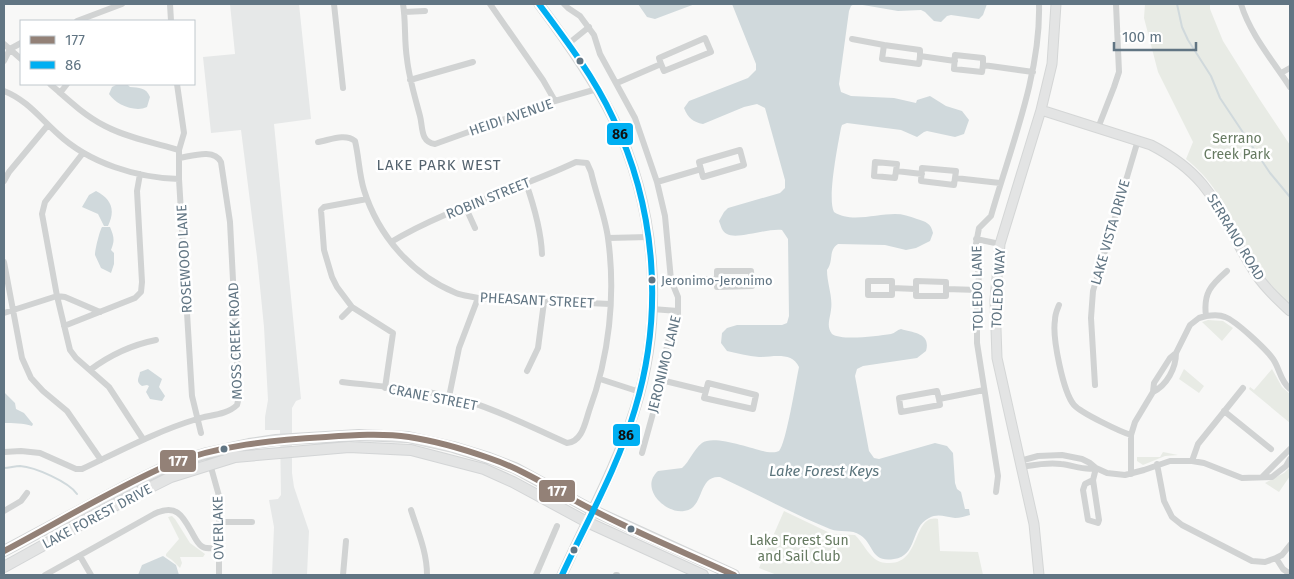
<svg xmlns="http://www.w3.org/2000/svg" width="1294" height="579" viewBox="0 0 1294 579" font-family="'Fira Sans',sans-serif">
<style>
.built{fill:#e6e8e8}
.green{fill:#e8ebe5}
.water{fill:#d0d9dc}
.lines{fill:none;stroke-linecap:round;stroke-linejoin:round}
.stream{stroke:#d0d9dc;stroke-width:2}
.secondary-casing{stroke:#d4d6d6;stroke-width:11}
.primary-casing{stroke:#d3d5d6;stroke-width:12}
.street{stroke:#d1d3d3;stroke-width:6}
.secondary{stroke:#e3e4e4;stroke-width:9}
.primary{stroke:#e3e4e4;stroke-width:10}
.bus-1-casing{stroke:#fff;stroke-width:10}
.bus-2-casing{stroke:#fff;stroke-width:10}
.bus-1{stroke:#938177;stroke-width:6}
.bus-2{stroke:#00aff2;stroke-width:6}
.bus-dot{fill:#617583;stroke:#fff;stroke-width:2}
.labels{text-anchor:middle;stroke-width:5;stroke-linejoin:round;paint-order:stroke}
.bus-label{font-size:13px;fill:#617583;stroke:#fff;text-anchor:start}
.street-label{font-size:14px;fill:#617583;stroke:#fff}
.park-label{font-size:14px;fill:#667a61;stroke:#fff}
.neighbourhood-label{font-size:15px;letter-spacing:1px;fill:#54636e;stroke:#fff}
.water-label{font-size:15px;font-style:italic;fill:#5c757d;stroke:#fff}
.line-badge{stroke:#fff;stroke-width:2}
.badge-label{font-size:14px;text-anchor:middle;font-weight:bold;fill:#fff}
.pale-badge-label{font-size:14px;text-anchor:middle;font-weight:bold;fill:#111}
</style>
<rect width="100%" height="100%" fill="#f8f8f7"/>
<path class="built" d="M230,4H299L311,119L274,124L301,399L296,401L292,408V473L294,487L309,531L307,575H272L274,527L269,500L278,499L281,495L280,430H265V417L268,400L264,327L257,257L241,130L211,133L203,57L235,54Z"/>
<path class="green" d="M1145,4H1210V9L1223,41L1260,100L1290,145V304C1251,270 1244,233 1217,193C1208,179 1198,169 1186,159L1193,142L1158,72L1144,18Z
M1208,320L1223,321L1233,328L1222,341L1202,322Z
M1184,369L1204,386L1199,393L1179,379Z
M1272,369L1282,387L1290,394V423L1249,389L1250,387L1254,390Z
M1163,452L1178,455L1165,456L1143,465L1137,461V457H1160Z
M1290,467V476L1279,492L1265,483L1284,473Z
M784,511L832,534L855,535C863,543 867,553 875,559C880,563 885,563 890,563C921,563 913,513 938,519L940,551L978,552L983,575H777L759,568Z
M172,516L175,519L190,543L205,554L203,557H180L182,563L180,568L172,560L166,556V554L179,539L168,517Z"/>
<path class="water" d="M638,4H695L655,19L647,17Z
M732,4H854L851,6L849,11L839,84L841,92L851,96L894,98L916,103L917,100L930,96L946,106L962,111L969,120L964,134L955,137L927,131L924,132L917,137L901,130L847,123L842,125L841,128C838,144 827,199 834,212C850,223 876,214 895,214C903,214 909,216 917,219C926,222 931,223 933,233L930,241L916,248L906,250L885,245L838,244C828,250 834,261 827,270C827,284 833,296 831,310C830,319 826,326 832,334C842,341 877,336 891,334C895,333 897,330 901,329C914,333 931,333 926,351L917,358L863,366L857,369L855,376L869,451L874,458L879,459L935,443L947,446L953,453L955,483L957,489L961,492L965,509H969L970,515C965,516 960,518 955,518C945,517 938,513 929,518C910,527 918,556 894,559C870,563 874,543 860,535C852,529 840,533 830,529C793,514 757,494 720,477C697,475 705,509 684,511C665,514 639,488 658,471L682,468C690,461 693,450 702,443C713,434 753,449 767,452C771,452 775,453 779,451C786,444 796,381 799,367C792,351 772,357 759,357C748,356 737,353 727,351L721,343L722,333L727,328L737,325H782L787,323L789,316L788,239L782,230C767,228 737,240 727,234C722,232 721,226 719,221L724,212L728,208L780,193L785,188V180L765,108L757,104L744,107L703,124C693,122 688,118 684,108L689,101L748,78L756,70V64Z
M857,4H987L983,15L979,19L951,15L947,16L941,22L934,21L925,12L921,10L898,11Z
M118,84H127L130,87C139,88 146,87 150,97L147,107C135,113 115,104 109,94L112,87Z
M96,191C111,199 116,209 108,226H104L98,214L82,207L89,195Z
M102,227H110C114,237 115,240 111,250L114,253V264L111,273L101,268L95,255C95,249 100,230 102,227Z
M148,369L162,379L159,387L165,396L162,401L150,399L146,392L149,386L147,385L142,386C135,381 139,379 140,372Z
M4,392L15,403L16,409L24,413L33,424L32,426C23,423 13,423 4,423Z
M163,556L176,565L179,575H138L142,565Z"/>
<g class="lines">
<path class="stream" d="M1177,4L1182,27L1188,40L1211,76L1220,98L1270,173L1290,197
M4,468C9,468 15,466 20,466C35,467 69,482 77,494"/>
<g class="secondary-casing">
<path id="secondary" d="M539,4C566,40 593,78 613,118C656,207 665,315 635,409C617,466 587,520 562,575
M1041,110L1151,145C1215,178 1218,213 1252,268C1262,285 1276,298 1290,311
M1039,575L1034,524L997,358L995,300L1000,244L1041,110L1052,64L1056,4"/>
</g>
<g class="primary-casing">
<path id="primary" d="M4,551L124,487L169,465L207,453L249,444L276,440L359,435L408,437L453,447L489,458L515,468L592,510L734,575
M4,567L127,499L171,477L235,457L349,447L411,450L484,469L513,482L587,522L703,575"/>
</g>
<path class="street" d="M170,4L171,21
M334,4L343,88
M403,4C406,22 404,40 407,59C409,78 415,97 420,116C423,127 420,142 435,144L555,101L597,89
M490,4L543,80L555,101
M564,4L568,8L580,16L594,35L600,54L635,118L657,182L665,216L671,280L678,297V319L676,326L668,341L655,406L642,453
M1241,4C1250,34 1273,61 1290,87
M404,12L425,11
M77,21L122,4
M852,39L884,45
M4,44L21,59
M568,44L589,27
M920,56L919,64L882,59L884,45L920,50V56L955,61
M4,61L10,49L21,43
M983,65L982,72L954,69L955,55L983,58V65L1033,72
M1281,73L1290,68
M410,80L473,62
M617,83L661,64L659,58L705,38L711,52L664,71L661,64
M50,84C67,99 85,116 105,126C128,138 155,143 179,150
M177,84L184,133L179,150V179L192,396L201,433
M4,91C27,100 40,118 58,134C89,163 137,178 179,179
M60,93L67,84
M1098,128L1114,87L1119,72L1116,4
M318,142C330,140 345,133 355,141C359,157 359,174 364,190C378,235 412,275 456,293C463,296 471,296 478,298L610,304
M740,150L744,165L703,177L699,162Z
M83,153L45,202L42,214L57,296L70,350L76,358L109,387L143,439
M896,171L895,178L874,176L875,162L897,164L896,171L922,174
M955,178L954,185L921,181L922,168L956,171L955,178L1000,183
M4,181L9,172L48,125
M657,182L701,169
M526,183C534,206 541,229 542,254
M367,199L324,207L321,210L324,250L332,277L337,287L352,307L393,333L385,388
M465,206L475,228
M608,238L649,237
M976,239L1000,244
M4,262L22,358L31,378L43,391L67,411L101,460
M671,280L717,279V271H751L752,286L717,287V279
M892,288V295H868V281H892V288L916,289
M946,289V296H916V281L946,282V289L978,290
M1059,305C1057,310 1055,314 1055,320C1052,337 1063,392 1074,405C1081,413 1121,432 1131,435
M652,309L678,311
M4,313L57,296L65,297L100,312
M1206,316C1212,315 1219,314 1225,317C1236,321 1266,349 1273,359C1280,369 1280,381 1290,389
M342,317L352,307
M64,326L135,298L141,292L142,282L137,191L140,174
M90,370C110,355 131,345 156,340
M527,371L538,348L544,302
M600,379L640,392
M661,380L706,391L708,383L756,395L753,409L704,398L706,391
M342,382C383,387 425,389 464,400C501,411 533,428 567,443C582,442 585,423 589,411C609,357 616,296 608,238C605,216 596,194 591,172L587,163L576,162C515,191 449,207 391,242
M1095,385L1091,318L1093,291L1138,140
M1153,392C1167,385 1176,368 1176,353
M449,397L459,348L478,298
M939,399L937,391L899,398L901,412L940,405L939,399L984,390
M1224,411L1271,449
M4,452L21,451L40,453L76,469H82C120,451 157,431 197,419C209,415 227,415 237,405L239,397L230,222L221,162C214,148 192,156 179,158
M207,453L219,496V575
M1020,461L1038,456L1062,455L1082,459L1090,463L1096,468L1107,473L1125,475L1144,470L1170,461H1192L1204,463L1242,478L1272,477L1286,466L1290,459
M1192,461L1198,444L1243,388
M1157,464L1164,501L1172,517L1182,525L1252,561L1265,562L1276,558L1283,569L1290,574
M1021,467C1034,465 1047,462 1061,464C1073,465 1084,471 1096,468
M1131,474V435L1135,422L1153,392L1154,383L1170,358L1176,353L1190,325L1199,318L1206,316C1203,293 1211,285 1227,271
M1262,477L1290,449
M1093,480L1085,484L1083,490L1088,520L1098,523L1099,520L1093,480L1096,468
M996,492L998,476L977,343V304L979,274L974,254L979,228L991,216C1010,149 1041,74 1039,4
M411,510C418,532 427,552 427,575
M4,511L21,501L27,493
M219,522H252
M80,556L91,575
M1276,558L1282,555L1290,545
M45,575L154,514C179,502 184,519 195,538C197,541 199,545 203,547C207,549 214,548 219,548
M343,575L346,541
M536,575L557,526
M616,575H617"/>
<use href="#secondary" class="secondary"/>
<use href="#primary" class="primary"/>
<g class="bus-1-casing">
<path id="bus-1" d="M4,551C57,523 113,489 168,465C218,445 273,440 326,437C353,435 382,433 409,437C436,441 463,449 489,458C525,470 557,492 591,509C637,533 686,553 734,575"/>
</g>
<g class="bus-2-casing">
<path id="bus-2" d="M539,4C566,40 594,77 613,118C656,208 664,313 635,409C618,467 587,521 562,575"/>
</g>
<use href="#bus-1" class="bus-1"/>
<use href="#bus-2" class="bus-2"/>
</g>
<g class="bus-dot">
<circle cx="580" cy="61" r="4.5"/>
<circle cx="652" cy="280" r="4.5"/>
<circle cx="224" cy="449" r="4.5"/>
<circle cx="631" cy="529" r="4.5"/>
<circle cx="574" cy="550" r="4.5"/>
</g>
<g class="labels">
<g class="bus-label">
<text x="661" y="285">Jeronimo-Jeronimo</text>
</g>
<g class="street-label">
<text transform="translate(511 117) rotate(-19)" y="5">HEIDI AVENUE</text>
<text transform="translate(488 198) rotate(-22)" y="5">ROBIN STREET</text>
<text transform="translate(1110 232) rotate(-74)" y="5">LAKE VISTA DRIVE</text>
<text transform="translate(1236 237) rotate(59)" y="5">SERRANO ROAD</text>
<text transform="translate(184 259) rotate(-93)" y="5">ROSEWOOD LANE</text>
<text transform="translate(977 288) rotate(-91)" y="5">TOLEDO LANE</text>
<text transform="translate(998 288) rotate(-87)" y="5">TOLEDO WAY</text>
<text transform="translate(537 300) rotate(3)" y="5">PHEASANT STREET</text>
<text transform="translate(235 341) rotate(-92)" y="5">MOSS CREEK ROAD</text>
<text transform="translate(664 364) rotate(-76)" y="5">JERONIMO LANE</text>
<text transform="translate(433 397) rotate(11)" y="5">CRANE STREET</text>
<text transform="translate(97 516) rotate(-28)" y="5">LAKE FOREST DRIVE</text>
<text transform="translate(218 528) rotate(-91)" y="5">OVERLAKE</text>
</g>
<g class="park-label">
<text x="1237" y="143">Serrano<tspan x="1237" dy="16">Creek Park</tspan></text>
<text x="799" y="545">Lake Forest Sun<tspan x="799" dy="16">and Sail Club</tspan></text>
</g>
<g class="neighbourhood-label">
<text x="439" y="170">LAKE PARK WEST</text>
</g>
<g class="water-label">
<text x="824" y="476">Lake Forest Keys</text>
</g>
</g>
<g class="line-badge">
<rect x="606" y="122" width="28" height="24" rx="5" fill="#00aff2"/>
<rect x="612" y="423" width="29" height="24" rx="5" fill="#00aff2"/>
<rect x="159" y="449" width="38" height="24" rx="5" fill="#938177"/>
<rect x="538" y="479" width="38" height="24" rx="5" fill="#938177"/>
</g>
<g class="badge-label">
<text x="178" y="466">177</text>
<text x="557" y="496">177</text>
</g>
<g class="pale-badge-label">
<text x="620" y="139">86</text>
<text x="626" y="440">86</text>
</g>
<rect width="1294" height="579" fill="none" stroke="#617583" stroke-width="10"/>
<rect x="20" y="20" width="175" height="65" fill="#ffffff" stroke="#c0c8cd"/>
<rect x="30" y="36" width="25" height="8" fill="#938177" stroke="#c0c8cd"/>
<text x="65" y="45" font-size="15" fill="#617583">177</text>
<rect x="30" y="61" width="25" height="8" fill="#00aff2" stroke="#c0c8cd"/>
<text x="65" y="70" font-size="15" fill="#617583">86</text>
<path d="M1114 42v8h82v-8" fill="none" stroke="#617583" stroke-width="2.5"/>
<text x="1122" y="42" font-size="15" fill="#617583" stroke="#ffffff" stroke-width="4" paint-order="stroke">100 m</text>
</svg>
